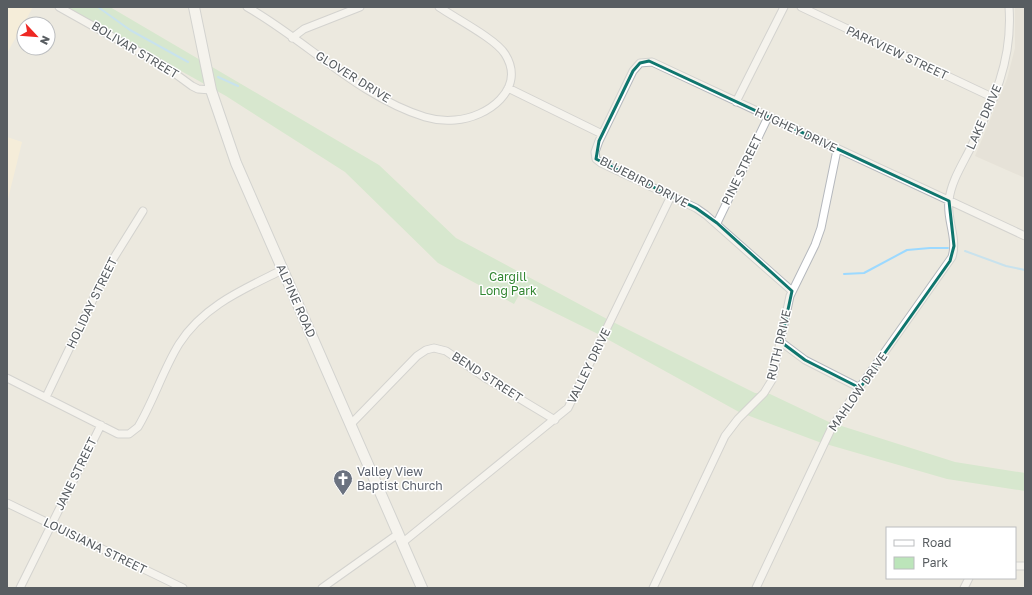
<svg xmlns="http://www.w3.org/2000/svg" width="1032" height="595" viewBox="0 0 1032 595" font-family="'Golos Text',sans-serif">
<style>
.commercial{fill:#fff2d2}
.education{fill:#dedad0}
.green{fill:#bce5ba}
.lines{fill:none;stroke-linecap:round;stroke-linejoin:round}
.stream{stroke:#9cd9ff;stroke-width:2}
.street-casing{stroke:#b5b8bd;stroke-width:9}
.secondary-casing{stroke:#b3b8bd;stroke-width:12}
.street{stroke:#fff;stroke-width:7}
.secondary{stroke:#fff;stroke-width:10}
.marked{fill:none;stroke:#0f766e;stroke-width:3;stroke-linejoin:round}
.labels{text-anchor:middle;stroke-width:3;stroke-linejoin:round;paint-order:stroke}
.street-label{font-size:12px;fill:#585d61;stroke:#fff}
.park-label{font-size:12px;fill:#338632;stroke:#fff}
.worship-label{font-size:12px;fill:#5b616d;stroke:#fff;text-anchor:start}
</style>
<rect width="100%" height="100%" fill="#ece9df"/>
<path class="commercial" d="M7,7H33L7,53Z
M7,137L22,142L7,203Z"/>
<path class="education" d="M1015,7H1025V178L975,156L1007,79L1015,48Z"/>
<path class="green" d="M66,7H110L379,165L456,238L607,319L755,393L770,394L829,422L955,462L1025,473V491L947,479L819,442L739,412L598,334L519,295L514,304L438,263L345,172L226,96Z"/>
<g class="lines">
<path class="stream" d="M98,7L130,30L188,62
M218,77L238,86
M965,251L1006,266L1025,270
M844,274L864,273L907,250L930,248H948"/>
<g class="street-casing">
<path id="street" d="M59,7L166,67L192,86L198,89L211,90
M247,7C307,41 358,96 425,117C435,120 445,121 455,120C487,118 527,89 505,54C496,39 455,18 439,7
M801,7L994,98
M292,38L304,29L360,7
M508,88L602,134
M736,102L784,7
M717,223L768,117
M792,291L706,215L696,208L601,163L596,159L595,152L599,141L633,71L640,63L652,62L1025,236
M781,342L805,360L860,388
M7,378L118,434H129L138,427C154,400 163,370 179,344C203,306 244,289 282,270
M46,397L110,264L143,211
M350,425L417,356L426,350L434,348L446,351L487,379L555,420
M7,503L183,588
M402,543L568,408L671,196
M1015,566H1025
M20,588L101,425
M322,588L398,534
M653,588L725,436L738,419L764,393L772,380L790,296L815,245L821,228L837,150
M756,588L833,425L952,257C958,238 946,219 949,200C951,182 962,165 970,149C993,102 1013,61 1009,7
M964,588L969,578"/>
</g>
<g class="secondary-casing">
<path id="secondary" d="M194,7L211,90L236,163L422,588"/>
</g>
<use href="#street" class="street"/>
<use href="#secondary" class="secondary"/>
</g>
<path d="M0 0H1032V595H0ZM649,61L949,201L954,246L950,261L860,388L805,360L781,342L792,291L717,223L696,208L596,159L599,141L633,71L640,63Z" fill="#ece9df" fill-opacity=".55" fill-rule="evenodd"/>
<path class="marked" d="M649,61L949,201L954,246L950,261L860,388L805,360L781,342L792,291L717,223L696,208L596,159L599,141L633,71L640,63Z"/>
<defs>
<g id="church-pin" transform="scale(1)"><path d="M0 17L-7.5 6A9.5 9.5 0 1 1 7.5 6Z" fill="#6b7280" stroke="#fff"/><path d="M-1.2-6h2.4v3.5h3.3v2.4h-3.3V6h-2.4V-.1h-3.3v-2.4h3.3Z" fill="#fff"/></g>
</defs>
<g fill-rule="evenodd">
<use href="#church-pin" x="343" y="479"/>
</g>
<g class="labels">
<g class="street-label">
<text transform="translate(135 50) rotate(31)" y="4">BOLIVAR STREET</text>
<text transform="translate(897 53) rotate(25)" y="4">PARKVIEW STREET</text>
<text transform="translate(353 77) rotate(32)" y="4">GLOVER DRIVE</text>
<text transform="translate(984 117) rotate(-66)" y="4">LAKE DRIVE</text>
<text transform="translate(796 130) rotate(25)" y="4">HUGHEY DRIVE</text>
<text transform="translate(742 170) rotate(-64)" y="4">PINE STREET</text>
<text transform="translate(644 182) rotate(27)" y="4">BLUEBIRD DRIVE</text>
<text transform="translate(296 301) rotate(66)" y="4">ALPINE ROAD</text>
<text transform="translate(92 303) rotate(-64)" y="4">HOLIDAY STREET</text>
<text transform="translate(779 345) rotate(-77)" y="4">RUTH DRIVE</text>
<text transform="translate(589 366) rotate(-64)" y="4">VALLEY DRIVE</text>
<text transform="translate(487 377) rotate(33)" y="4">BEND STREET</text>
<text transform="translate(858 392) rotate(-55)" y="4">MAHLOW DRIVE</text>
<text transform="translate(76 474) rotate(-64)" y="4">JANE STREET</text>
<text transform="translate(95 546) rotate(26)" y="4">LOUISIANA STREET</text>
</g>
<g class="park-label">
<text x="508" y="281">Cargill<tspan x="508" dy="14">Long Park</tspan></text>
</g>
<g class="worship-label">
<text x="357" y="476">Valley View<tspan x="357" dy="14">Baptist Church</tspan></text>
</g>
</g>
<rect width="1032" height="595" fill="none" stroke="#585d61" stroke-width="16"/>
<rect x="886" y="527" width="130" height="52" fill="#ffffff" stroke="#bcbec0"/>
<rect x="894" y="540" width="20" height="6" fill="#ffffff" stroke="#bcbec0"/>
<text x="922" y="547" font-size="12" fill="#585d61">Road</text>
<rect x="894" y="557" width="20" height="12" fill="#bce5ba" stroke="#bcbec0"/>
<text x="922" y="567" font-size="12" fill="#585d61">Park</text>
<g transform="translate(36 36) rotate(116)"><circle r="19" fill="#ffffff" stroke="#bcbec0"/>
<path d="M0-3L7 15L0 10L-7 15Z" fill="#ee2823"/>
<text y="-6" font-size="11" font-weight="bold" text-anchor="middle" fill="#585d61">N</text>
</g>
</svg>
